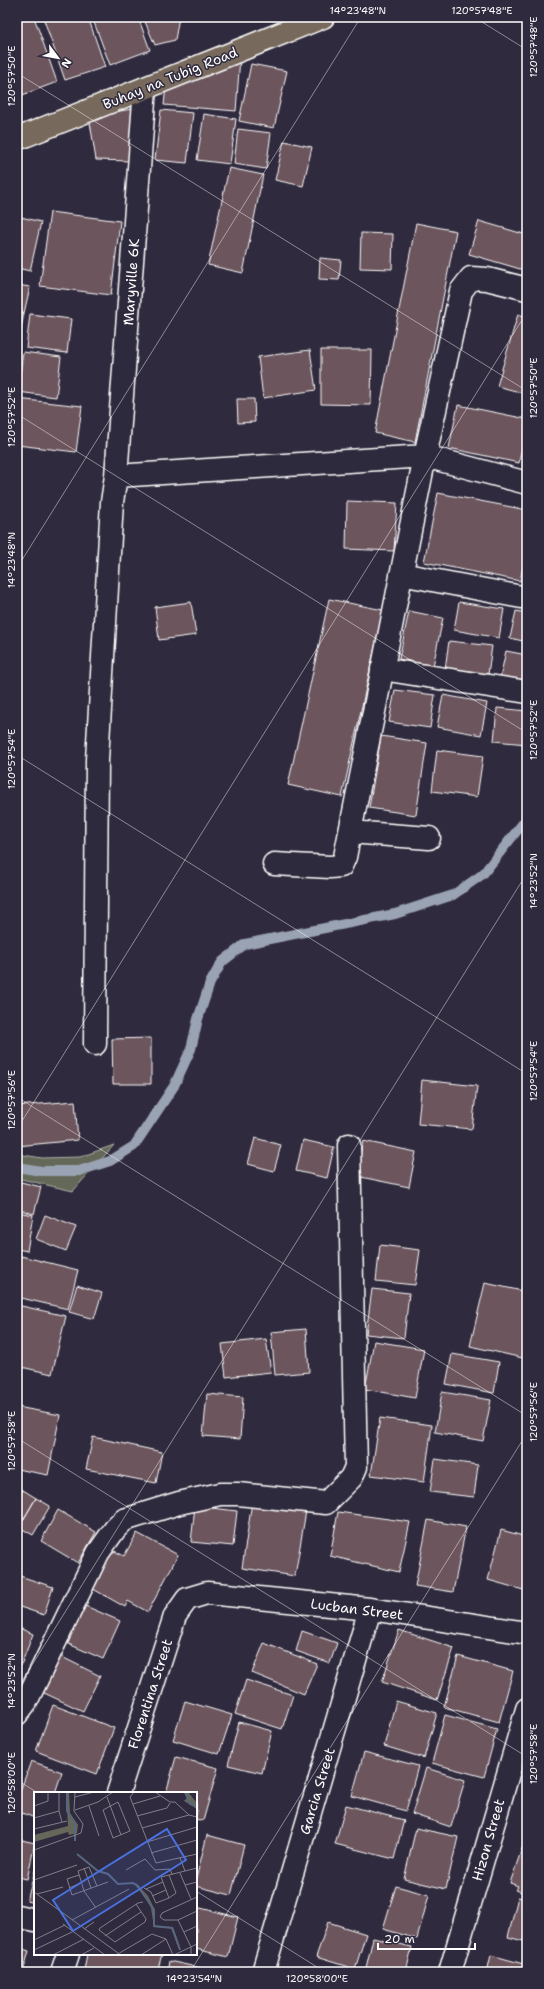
<svg xmlns="http://www.w3.org/2000/svg" width="544" height="1989" viewBox="0 0 544 1989" font-family="'Shantell Sans',sans-serif">
<style>
.green{fill:#646759;stroke:#b2b3ac}
.lines{fill:none;stroke-linecap:round;stroke-linejoin:round}
.stream{stroke:#9aa3b3;stroke-width:10}
.building{fill:#6c555d;stroke:#fff}
.minor-casing{stroke:#fff;stroke-width:25}
.major-casing{stroke:#fff;stroke-width:25}
.minor{stroke:#2f2a3d;stroke-width:22}
.major{stroke:#77695c;stroke-width:22}
.ticks{fill:none;stroke:#fff;stroke-width:1;stroke-opacity:0.45}
.labels{text-anchor:middle;stroke-width:3;stroke-linejoin:round;paint-order:stroke}
.street-label{font-size:14px;fill:#fff;stroke:#2f2a3d}
.inset-river{fill:none;stroke:#576681;stroke-width:2}
.inset-road{fill:none;stroke:#827f8b;stroke-width:1}
.view{fill:#4a71e0;fill-opacity:0.15;stroke:#4a71e0;stroke-width:2}
.inset-edge{fill:none;stroke:#fff;stroke-width:2}
.neatline{fill:none;stroke:#fff;stroke-width:1.5}
.ticks-label{font-size:10px;text-anchor:middle;fill:#fff}
</style>
<rect width="100%" height="100%" fill="#2f2a3d"/>
<filter id="ink" filterUnits="userSpaceOnUse"><feTurbulence type="fractalNoise" baseFrequency=".025" numOctaves="2"/><feDisplacementMap in="SourceGraphic" scale="8" xChannelSelector="R" yChannelSelector="G"/><feConvolveMatrix kernelMatrix="1 2 1 2 8 2 1 2 1" color-interpolation-filters="sRGB"/></filter>
<g filter="url(#ink)">
<path class="green" d="M114,1145L73,1191L17,1178V1154L42,1158L80,1157Z"/>
<g class="lines">
<path class="stream" d="M17,1167L41,1171H79L110,1161L134,1146L174,1086L191,1049L198,1019L210,983L222,962L245,944L395,914L453,895L483,874L527,818"/>
</g>
<path class="building" d="M31,17H34L57,82L17,97V22Z
M43,17H88L105,67L65,80Z
M92,17H138L150,50L110,65Z
M143,17H179L175,40L155,45Z
M240,57L236,111L164,105L166,86Z
M251,64L287,71L274,128L239,121Z
M132,109L131,161L96,160L89,116Z
M161,110L193,113L187,163L155,160Z
M204,114L236,119L230,164L197,160Z
M238,129L271,133L266,169L234,164Z
M284,141L312,147L303,186L275,180Z
M229,168L263,175L243,273L208,265Z
M50,212L120,221L111,295L40,286Z
M17,216L41,222L30,271L17,268Z
M479,221L527,235V271L469,254Z
M416,223L456,231L415,442L375,433Z
M361,233L393,234L392,269L360,268Z
M320,258L341,260L339,280L319,279Z
M17,285L30,287L24,313L17,312Z
M17,312L24,313L19,340H17Z
M30,314L71,319L67,353L26,348Z
M518,314L527,317V394L497,386Z
M310,350L316,390L263,398L258,357Z
M321,350H372L371,405L321,404Z
M23,352L61,357L56,397L18,392Z
M17,399L82,406L76,452L17,445Z
M237,399H254L255,422L238,423Z
M458,405L527,419L519,463L449,448Z
M438,493L527,510V547L520,581L424,562Z
M347,501L397,503L394,551L346,549Z
M329,599L383,610L342,797L288,785Z
M191,602L196,635L159,640L155,607Z
M459,602L504,609L499,638L454,630Z
M409,611L443,618L433,666L399,659Z
M516,611L527,613V642L510,638Z
M449,641L492,646L488,674L445,669Z
M506,651L527,655V684L500,678Z
M395,690L435,695L430,728L389,722Z
M443,695L487,703L481,735L437,727Z
M497,708L527,711V744L494,741Z
M381,736L427,743L416,815L369,808Z
M437,750L483,756L477,797L432,791Z
M151,1038V1084H113L112,1039Z
M422,1080L477,1086L472,1129L418,1124Z
M75,1101L78,1140L17,1146V1106Z
M255,1138L281,1145L274,1171L248,1164Z
M303,1140L334,1147L327,1178L296,1171Z
M363,1141L416,1152L409,1187L356,1176Z
M17,1181L41,1187L34,1214L17,1209Z
M17,1212L33,1215L27,1251L17,1249Z
M45,1215L76,1227L66,1251L36,1239Z
M380,1245L420,1250L415,1285L376,1281Z
M21,1256L78,1270L68,1309L17,1297V1274Z
M485,1283L527,1292V1359L470,1346Z
M77,1285L102,1293L94,1319L69,1312Z
M372,1289L409,1293L404,1338L366,1334Z
M17,1305L66,1316L52,1374L17,1366Z
M306,1329L309,1372L275,1375L271,1332Z
M266,1339L271,1372L226,1377L222,1344Z
M374,1341L424,1349L415,1398L365,1389Z
M452,1354L499,1362L494,1393L446,1384Z
M442,1392L491,1400L483,1441L435,1432Z
M207,1394L243,1397L240,1439L203,1436Z
M17,1407L60,1415L48,1475L17,1469Z
M380,1418L432,1425L424,1482L371,1475Z
M93,1437L162,1452L156,1483L86,1469Z
M435,1459L478,1465L474,1497L430,1492Z
M17,1486L23,1490L17,1499Z
M23,1490L36,1498L19,1527L17,1526V1499Z
M36,1498L50,1506L33,1535L19,1527Z
M252,1502L306,1511L295,1576L242,1568Z
M195,1506L237,1511L233,1546L191,1542Z
M58,1510L96,1532L78,1563L41,1541Z
M338,1512L410,1522L399,1572L330,1556Z
M428,1520L466,1527L453,1592L415,1586Z
M501,1530L527,1537V1591L488,1580Z
M137,1533L178,1555L148,1612L128,1601L125,1607L86,1585L107,1547L124,1556Z
M17,1575L53,1587L44,1615L17,1606Z
M81,1604L120,1621L103,1659L64,1642Z
M17,1627L33,1634L21,1665L17,1663Z
M399,1630L454,1648L437,1700L382,1682Z
M302,1631L337,1643L330,1663L296,1651Z
M264,1643L317,1664L304,1694L252,1673Z
M60,1656L100,1676L83,1711L42,1692Z
M458,1656L513,1671L499,1722L444,1707Z
M246,1680L293,1695L282,1729L235,1714Z
M185,1701L232,1715L219,1754L173,1740Z
M396,1701L437,1713L424,1758L384,1746Z
M53,1705L114,1728L97,1774L36,1751Z
M445,1715L497,1729L484,1777L432,1763Z
M239,1722L272,1731L262,1773L228,1765Z
M364,1752L418,1766L406,1811L352,1796Z
M176,1757L218,1768L203,1821L196,1819V1793H166Z
M31,1761L62,1772L55,1793H35V1818L17,1811V1800Z
M426,1768L465,1780L451,1827L412,1814Z
M346,1805L404,1820L394,1859L335,1844Z
M416,1828L458,1837L446,1889L404,1879Z
M207,1835L244,1845L231,1895L196,1886V1879Z
M17,1839L35,1843L27,1879L17,1877Z
M525,1840H527V1894L516,1890L518,1886L510,1883Z
M35,1870V1903L27,1901Z
M396,1886L429,1895L417,1939L383,1929Z
M518,1897L527,1899V1942L508,1937Z
M196,1907L238,1917L228,1957L196,1949Z
M328,1922L366,1934L355,1969L316,1957Z
M373,1938L412,1947L406,1972H365Z
M17,1947L29,1951L23,1972H17Z
M87,1954H162L157,1972H95L84,1970Z
M491,1955L527,1965V1972H487Z
M169,1961L205,1969L204,1972H167Z"/>
<g class="lines">
<g class="minor-casing">
<path id="minor" d="M116,476L425,456L527,483
M401,574L527,598
M382,669L527,692
M350,832L429,838
M274,864L330,867L341,866L345,857L425,456L461,291L471,278L487,279L527,289
M95,1044L97,760L112,502L116,476L145,88
M17,1714L26,1702L98,1553L115,1529L124,1520L179,1503L220,1494H238L326,1503L351,1478L356,1467L349,1145
M118,1793L175,1616L187,1599L207,1593L370,1609L527,1633
M17,1916L35,1920
M62,1972L68,1954
M263,1972L370,1609
M450,1972L527,1709"/>
</g>
<g class="major-casing">
<path id="major" d="M17,139L323,17"/>
</g>
<use href="#minor" class="minor"/>
<use href="#major" class="major"/>
</g>
</g>
<path class="ticks" d="M474,17L527,50M17,73L527,391M17,414L527,733M17,568L361,17M17,755L527,1074M17,1097L527,1416M17,1129L527,312M17,1438L527,1757M17,1689L527,873M17,1780L38,1793M196,1891L325,1972M190,1972L527,1433"/>
<g class="labels">
<g class="street-label">
<text transform="translate(170 78) rotate(-22)" y="5">Buhay na Tubig Road</text>
<text transform="translate(131 282) rotate(-86)" y="5">Maryville 6K</text>
<text transform="translate(357 1609) rotate(7)" y="5">Lucban Street</text>
<text transform="translate(150 1694) rotate(-72)" y="5">Florentina Street</text>
<text transform="translate(317 1791) rotate(-73)" y="5">Garcia Street</text>
<text transform="translate(488 1840) rotate(-74)" y="5">Hizon Street</text>
</g>
</g>
<g transform="translate(34 1792)">
<rect width="163" height="163" fill="#2f2a3d"/>
<path d="M32,0H35L36,21L44,33L43,41L35,43L34,40L0,50V43L34,34ZM149,0H154L163,11V17L150,9L154,5ZM100,92L104,93L114,104L121,118V134L139,135L147,157L137,136L120,135L117,116L112,105Z" fill="#646759"/>
<path class="inset-river" d="M33,0V19L41,31V49M151,0L156,12L163,14M43,62L64,79L74,82L84,92L99,91L103,93L120,118V134L138,136L146,158"/>
<path class="inset-road" d="M25,0V19L28,30M100,0L96,5L122,71L163,62M121,0L136,10H141L155,23L163,25M41,5L60,0M73,5L87,43M84,10L96,39L79,46L69,18ZM99,12L126,4M0,14L14,9V0M55,14L65,44M41,18L64,10L79,0M103,24L133,16L136,11M0,26L25,19M108,36L155,23M0,37L33,29M113,50L163,35M0,58L47,41L49,32L40,19L41,0M117,61L163,48M146,66L151,79M50,76L57,96M92,78L111,67L121,78L136,77L138,82M146,81L157,107M45,83L33,87L38,103L74,90M0,88L43,73M151,93L163,90M35,96L47,91M110,96L117,100L122,111L135,106L142,101L135,83M112,97L129,90M0,100L84,161M3,102L29,95M118,104L132,98M163,105L128,121L126,125L130,128H144L163,119M135,106L127,85L163,76M102,112L112,127L111,130L81,150L65,138L66,136L104,111L109,110M62,116L50,99L44,79L55,75L63,94M38,128L95,97M144,128L157,155V163M29,132L71,163M50,137L60,130M150,140L163,134M71,144L107,120M0,148L31,133M0,158L40,139M19,163L50,147M47,163L60,156M82,163L118,142L132,147L139,163M107,163L132,147M140,163L163,152"/>
<path class="view" d="M133,37L152,68L39,139L19,108Z"/>
<rect width="163" height="163" class="inset-edge"/>
</g>
<rect width="544" height="1989" fill="none" stroke="#2f2a3d" stroke-width="44"/>
<g transform="translate(58 58) rotate(122)" stroke="#2f2a3d" stroke-width="3" paint-order="stroke">
<path d="M0-3L7 15L0 10L-7 15Z" fill="#ffffff"/>
<text y="-6" font-size="11" font-weight="bold" text-anchor="middle" fill="#ffffff">N</text>
</g>
<path d="M378 1943v6h97v-6" fill="none" stroke="#ffffff" stroke-width="2"/>
<text x="384" y="1943" font-size="12" fill="#ffffff" stroke="#2f2a3d" stroke-width="3" paint-order="stroke">20 m</text>
<rect x="22" y="22" width="500" height="1945" class="neatline"/>
<g class="ticks-label">
<text x="358" y="14">14°23'48"N</text>
<text x="482" y="14">120°57'48"E</text>
<text transform="translate(533 47) rotate(-90)" y="4">120°57'48"E</text>
<text transform="translate(11 76) rotate(-90)" y="4">120°57'50"E</text>
<text transform="translate(533 388) rotate(-90)" y="4">120°57'50"E</text>
<text transform="translate(11 417) rotate(-90)" y="4">120°57'52"E</text>
<text transform="translate(11 560) rotate(-90)" y="4">14°23'48"N</text>
<text transform="translate(533 730) rotate(-90)" y="4">120°57'52"E</text>
<text transform="translate(11 759) rotate(-90)" y="4">120°57'54"E</text>
<text transform="translate(533 881) rotate(-90)" y="4">14°23'52"N</text>
<text transform="translate(533 1071) rotate(-90)" y="4">120°57'54"E</text>
<text transform="translate(11 1100) rotate(-90)" y="4">120°57'56"E</text>
<text transform="translate(533 1412) rotate(-90)" y="4">120°57'56"E</text>
<text transform="translate(11 1441) rotate(-90)" y="4">120°57'58"E</text>
<text transform="translate(11 1681) rotate(-90)" y="4">14°23'52"N</text>
<text transform="translate(533 1754) rotate(-90)" y="4">120°57'58"E</text>
<text transform="translate(11 1783) rotate(-90)" y="4">120°58'00"E</text>
<text x="194" y="1982">14°23'54"N</text>
<text x="317" y="1982">120°58'00"E</text>
</g>
</svg>
